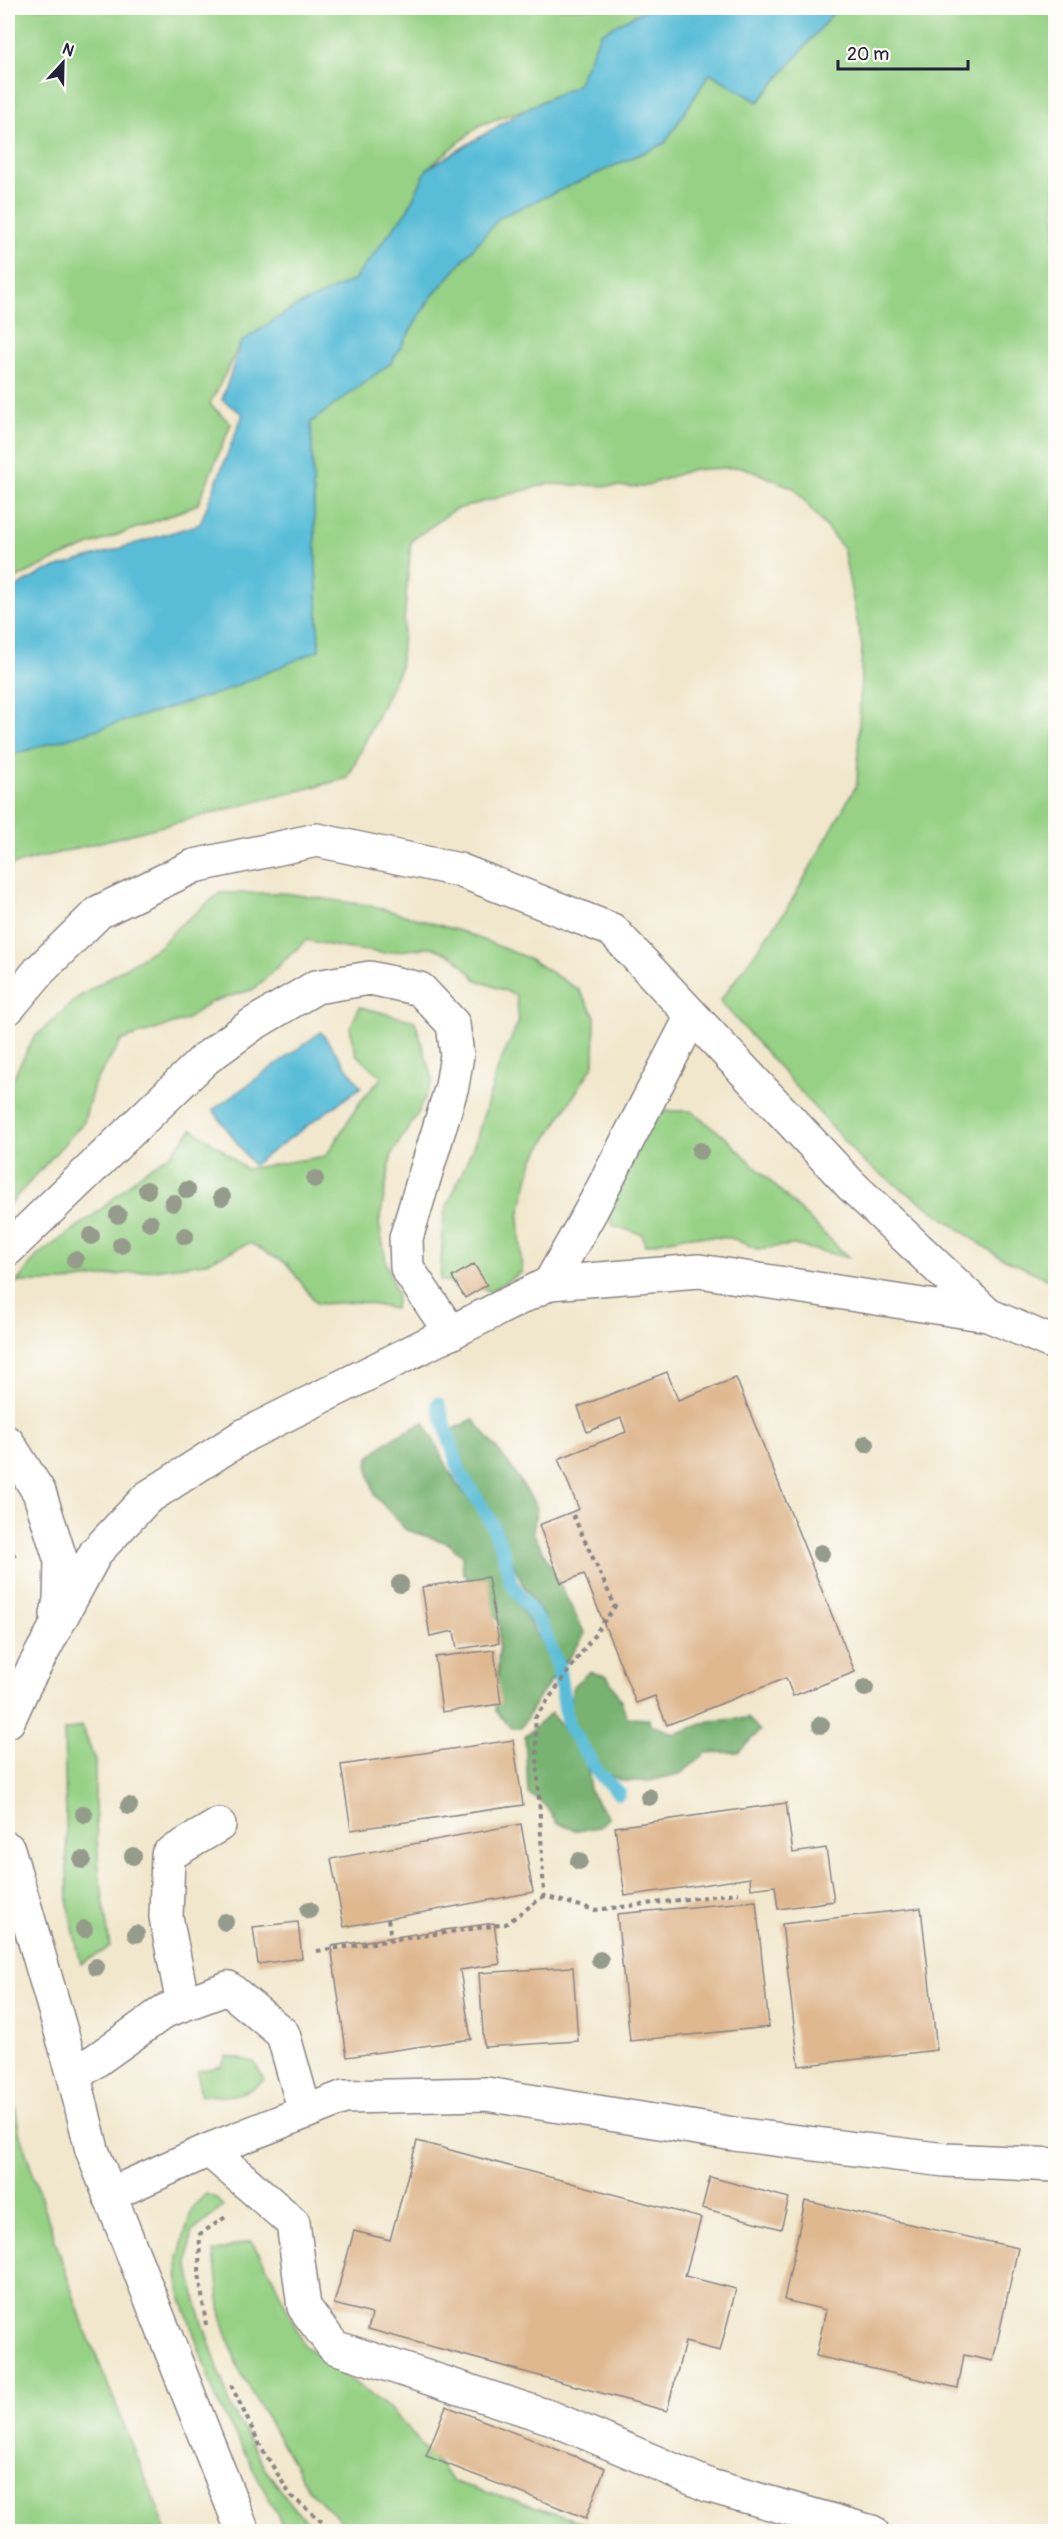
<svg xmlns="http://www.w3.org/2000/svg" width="1063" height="2539" viewBox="0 0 1063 2539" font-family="Pangolin,sans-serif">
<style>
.green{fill:#96d185;stroke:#5c7a60;stroke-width:1.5}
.forest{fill:#78b372;stroke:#4d6a56;stroke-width:1.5}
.water{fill:#5abdd8;stroke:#3e708a;stroke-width:1.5}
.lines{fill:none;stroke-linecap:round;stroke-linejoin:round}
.stream{stroke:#5abdd8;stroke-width:14}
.building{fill:#dfb890}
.minor-casing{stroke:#8a8484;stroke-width:36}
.tertiary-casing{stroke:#8a8484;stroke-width:36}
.path{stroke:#8a8484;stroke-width:4;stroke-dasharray:4.5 4.5;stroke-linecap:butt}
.minor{stroke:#fff;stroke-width:33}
.tertiary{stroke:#fff;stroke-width:33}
.tree{fill:#969c8b}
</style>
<rect width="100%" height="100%" fill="#fdfcf7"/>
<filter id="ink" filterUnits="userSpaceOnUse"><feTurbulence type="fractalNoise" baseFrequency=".0167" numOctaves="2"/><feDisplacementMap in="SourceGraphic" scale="12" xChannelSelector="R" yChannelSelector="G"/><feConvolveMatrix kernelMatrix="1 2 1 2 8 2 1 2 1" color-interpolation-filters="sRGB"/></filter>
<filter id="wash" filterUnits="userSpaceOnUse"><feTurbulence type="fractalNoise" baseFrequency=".008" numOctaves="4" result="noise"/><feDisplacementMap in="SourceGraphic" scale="24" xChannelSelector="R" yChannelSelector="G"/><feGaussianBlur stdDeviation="1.35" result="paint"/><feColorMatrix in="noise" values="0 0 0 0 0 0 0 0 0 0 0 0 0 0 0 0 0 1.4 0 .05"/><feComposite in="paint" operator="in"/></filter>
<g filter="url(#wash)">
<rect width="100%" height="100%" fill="#f1e7cc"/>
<path class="green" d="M8,8H649L601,33L578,85L526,109L480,125L427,169L408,209L354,280L293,308L241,342L210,404L231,424L198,504C135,531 67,549 8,583Z
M841,8H1055V1282L998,1256L862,1161L720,1001L787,909L857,784L862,646L843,548L794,488L742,467L690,470L643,487L547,484L454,510L411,541L400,668L348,778L8,866V755L319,650L311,422L391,363L429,300L500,217L665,143L710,73L759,101L835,11Z
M220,893H284L373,906L463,932L530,959L579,990L595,1016L594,1064L533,1160L519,1216L522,1272L491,1291L440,1280L444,1214L476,1140L498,1068L519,1021L516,995L477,980L455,957L432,947L383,953L344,948L306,940L254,989L211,1002L186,1020L122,1040L94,1084L84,1122L8,1206V1087L34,1038L77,998L160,946L178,927Z
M360,1007L415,1021L433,1080L417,1115L392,1153L379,1223L387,1266L397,1295L395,1309L360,1302L317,1304L287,1264L250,1243L205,1263L63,1282H17L37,1256L99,1211L143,1172L170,1155L192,1129L219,1147L246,1169L326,1156L360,1102L382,1077L356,1054L350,1027Z
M665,1111H691L725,1137L849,1258L794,1245L757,1249L731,1238L688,1236L645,1245L642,1234L613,1226L606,1208L634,1144Z
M82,1726L95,1761V1806L99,1871L110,1947L81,1964L68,1906L64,1731Z
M226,2056L254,2062L264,2080C244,2097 225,2098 200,2094L198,2071L222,2066Z
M8,2057L19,2132L82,2321L167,2531H8Z
M206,2194L216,2198L223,2207L191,2233L188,2262L197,2306L231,2407L265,2468L296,2511L320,2531H289L281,2522L216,2399L179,2290L178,2258L192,2208Z
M251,2241L269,2270L304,2345L394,2412L454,2482L610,2531H352L308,2489L238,2368L221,2316L214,2252Z"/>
<path class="forest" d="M473,1419L509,1464L537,1507L533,1532L585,1634L566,1663L552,1650L546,1620L522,1583L494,1519L450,1447V1431Z
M424,1422L456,1483L484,1518L496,1545L505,1582L550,1656L555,1675L536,1702L521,1728H511L496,1711L500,1623L463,1572L462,1556L448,1543L406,1530L375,1496L368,1470L369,1457L391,1439Z
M589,1672L607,1676L621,1701L627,1718L649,1719L650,1724L675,1734L710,1721L748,1718L760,1731L738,1752L706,1753L682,1773L649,1781H622L605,1773L580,1742L568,1716L573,1686Z
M551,1713C566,1735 595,1761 589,1790L608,1818L599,1827L577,1831L557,1823L546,1806L528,1793L525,1736Z"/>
<path class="water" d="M648,8H841L835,11L758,102L710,73L665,143L500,217L429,300L391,363L311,422L319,650L222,692L8,756V592L45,571L200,524L243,414L222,400L241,342L293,308L354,280L408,209L427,169L526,109L577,85L601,33Z
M321,1032L361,1087L253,1165L213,1110Z"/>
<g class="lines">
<path class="stream" d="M438,1404L461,1475L488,1516L503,1551L511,1583L542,1626L558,1666L568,1725L599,1774L619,1793"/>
</g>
<g id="blocks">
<path class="building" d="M474,1264L487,1285L465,1298L452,1277Z
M667,1372L678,1400L736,1378L855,1672L793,1696L786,1678L667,1725L655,1696L636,1703L584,1574L561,1583L539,1525L579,1509L558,1459L626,1432L621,1418L587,1432L578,1407Z
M488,1577L499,1643L457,1649L454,1631L430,1636L422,1587Z
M494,1650L501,1704L442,1712L435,1657Z
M513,1740L523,1805L351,1830L341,1765Z
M786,1803L793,1853L826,1848L834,1901L778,1909L775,1886L751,1889L750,1878L625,1896L615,1827Z
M521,1824L533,1892L344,1927L331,1859Z
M756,1901L769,2027L630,2041L617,1914Z
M921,1908L937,2050L799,2066L782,1924Z
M298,1922L302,1958L258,1964L253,1927Z
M494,1923L500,1964L460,1970L471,2039L347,2057L331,1946Z
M573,1967L578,2041L484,2047L479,1973Z
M417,2141L701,2218L685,2276L736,2289L720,2351L685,2342L667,2411L368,2329L372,2314L334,2304L354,2231L390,2240Z
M710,2177L789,2198L781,2229L702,2208Z
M805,2201L1018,2248L993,2361L964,2355L958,2388L816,2356L826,2310L784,2300Z
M446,2406L605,2468L586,2518L426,2456Z"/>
</g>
</g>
<g filter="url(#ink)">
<use href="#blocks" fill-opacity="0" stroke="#8a8484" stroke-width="1.5"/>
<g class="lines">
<g class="minor-casing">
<path id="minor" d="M8,1249L205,1059L253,1024L316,987L370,978L420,989L453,1024L457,1055L452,1086L406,1238L407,1268L451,1333
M550,1283L592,1209L692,1016
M8,1443L39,1492L61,1561L60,1600L57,1614
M8,1721L23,1688L96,1552L147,1498L245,1435L550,1283L699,1271L988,1315
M8,1849L74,2076L92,2150L243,2532
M183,2004L166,1917L168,1855L219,1825
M74,2076L165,2011L228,1988L283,2034L305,2112
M209,2150L293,2223L304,2307L334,2347L552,2418L710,2486L872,2532
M109,2195L209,2150L344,2097L486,2094L734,2134L945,2160L1056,2165"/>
</g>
<g class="tertiary-casing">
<path id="tertiary" d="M8,1008L40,970L99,912L194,866L317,840L459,870L612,930L851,1185L988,1315L1056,1344"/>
</g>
<path class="path" d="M573,1515L615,1606L535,1718L544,1896L595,1910L739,1893
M8,1545L17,1560
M388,1919L391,1938
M317,1951L506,1924L544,1896
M206,2325L199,2273L200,2234L227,2216
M231,2385L261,2447L291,2496L334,2532"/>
<use href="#minor" class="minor"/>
<use href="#tertiary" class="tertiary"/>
</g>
<g class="tree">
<circle cx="700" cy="1151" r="9"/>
<circle cx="315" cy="1179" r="9"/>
<circle cx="147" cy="1190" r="9"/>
<circle cx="187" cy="1190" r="9"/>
<circle cx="222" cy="1197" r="9"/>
<circle cx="173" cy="1203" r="9"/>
<circle cx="118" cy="1215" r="9"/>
<circle cx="150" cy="1223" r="9"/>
<circle cx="91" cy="1236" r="9"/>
<circle cx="185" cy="1236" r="9"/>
<circle cx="121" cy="1245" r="9"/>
<circle cx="75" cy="1260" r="9"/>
<circle cx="866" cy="1444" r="9"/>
<circle cx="821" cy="1553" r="9"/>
<circle cx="400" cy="1584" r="9"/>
<circle cx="865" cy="1688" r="9"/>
<circle cx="821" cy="1725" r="9"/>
<circle cx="649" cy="1797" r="9"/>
<circle cx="129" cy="1806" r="9"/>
<circle cx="84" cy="1814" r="9"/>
<circle cx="133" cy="1856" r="9"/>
<circle cx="82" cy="1860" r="9"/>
<circle cx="579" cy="1861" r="9"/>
<circle cx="309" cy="1910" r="9"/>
<circle cx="225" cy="1922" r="9"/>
<circle cx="84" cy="1929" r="9"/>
<circle cx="136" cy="1934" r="9"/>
<circle cx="600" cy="1960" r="9"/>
<circle cx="96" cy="1967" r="9"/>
</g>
</g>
<rect width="1063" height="2539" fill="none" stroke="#fdfcf7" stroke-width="30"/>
<g transform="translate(63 63) rotate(22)" stroke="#fdfcf7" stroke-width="4.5" paint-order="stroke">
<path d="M0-4.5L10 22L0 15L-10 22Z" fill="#22223b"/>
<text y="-9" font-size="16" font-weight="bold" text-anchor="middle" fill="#22223b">N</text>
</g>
<path d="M838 60v9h130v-9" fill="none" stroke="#22223b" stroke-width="3"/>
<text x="847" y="60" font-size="18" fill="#22223b" stroke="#fdfcf7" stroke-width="4.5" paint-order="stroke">20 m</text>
</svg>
